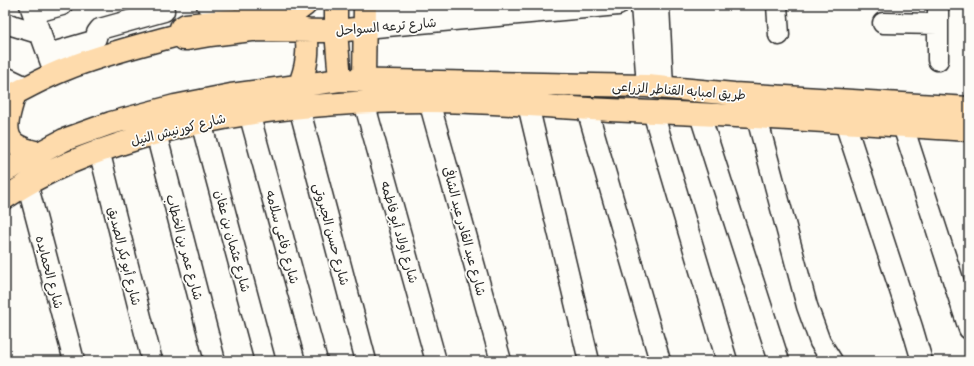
<svg xmlns="http://www.w3.org/2000/svg" width="974" height="366" viewBox="0 0 974 366" font-family="Itim,'Playpen Sans Arabic',sans-serif">
<style>
.lines{fill:none;stroke-linecap:round;stroke-linejoin:round}
.minor-casing{stroke:#2b2b2b;stroke-width:23}
.major-casing{stroke:#2b2b2b;stroke-width:25}
.minor{stroke:#fdfcf7;stroke-width:20}
.major{stroke:#fedbac;stroke-width:22}
.labels{text-anchor:middle;stroke-width:3.5;stroke-linejoin:round;paint-order:stroke}
.street-label{font-size:13px;fill:#2b2b2b;stroke:#fdfcf7}
</style>
<rect width="100%" height="100%" fill="#fdfcf7"/>
<filter id="ink" filterUnits="userSpaceOnUse"><feTurbulence type="fractalNoise" baseFrequency=".025" numOctaves="2"/><feDisplacementMap in="SourceGraphic" scale="8" xChannelSelector="R" yChannelSelector="G"/><feConvolveMatrix kernelMatrix="1 2 1 2 8 2 1 2 1" color-interpolation-filters="sRGB"/></filter>
<g filter="url(#ink)">
<g class="lines">
<g class="minor-casing">
<path id="minor" d="M30,5L52,66
M207,5L221,11L233,20
M641,5L647,86
M659,5L663,87
M777,5L779,35
M365,12L454,5
M33,13L62,5
M5,23L41,34
M883,23L938,24
M365,28L618,5
M48,54L93,41L96,38L97,33L100,29L164,11
M938,60V5
M5,77L26,87
M429,101L501,361
M364,102L436,361
M528,105L589,361
M299,107L366,361
M587,109L660,361
M653,112L727,361
M249,113L317,361
M700,115L779,361
M757,118L807,306L820,342L832,361
M201,122L265,361
M845,123L912,327L922,361
M903,126L969,329
M156,133L215,361
M99,150L152,361
M27,183L74,361"/>
</g>
<g class="major-casing">
<path id="major" d="M305,5L297,11L290,14L186,25L181,28V34L184,39H187L210,35L252,30L336,31L365,28
M336,5V31L340,80
M364,80L365,5
M299,86C307,67 309,51 306,30
M15,93C11,108 0,133 15,144C22,149 31,151 39,153
M5,99C25,88 45,77 66,69C103,54 142,45 181,34
M5,171L64,140L111,123L175,106L231,95L340,80L647,86L734,94L969,108
M5,198C48,169 90,153 139,138C233,110 330,101 427,101C488,101 549,107 609,110C729,115 849,122 969,130"/>
</g>
<use href="#minor" class="minor"/>
<use href="#major" class="major"/>
</g>
</g>
<g class="labels">
<g class="street-label">
<text transform="translate(386 26) rotate(-5)" y="5">شارع ترعه السواحل</text>
<text transform="translate(679 90) rotate(4)" y="5">طريق امبابه القناطر الزراعى</text>
<text transform="translate(178 129) rotate(-14)" y="5">شارع كورنيش النيل</text>
<text transform="translate(465 231) rotate(75)" y="5">شارع عبد القادر عبد الشافى</text>
<text transform="translate(400 232) rotate(74)" y="5">شارع اولاد أبو فاطمه</text>
<text transform="translate(332 234) rotate(75)" y="5">شارع حسن الجبروتى</text>
<text transform="translate(283 237) rotate(75)" y="5">شارع رفاعى سلامه</text>
<text transform="translate(233 241) rotate(75)" y="5">شارع عثمان بن عفان</text>
<text transform="translate(185 247) rotate(75)" y="5">شارع عمر بن الخطاب</text>
<text transform="translate(125 256) rotate(76)" y="5">شارع أبو بكر الصديق</text>
<text transform="translate(50 272) rotate(75)" y="5">شارع الحمايده</text>
</g>
</g>
<rect width="974" height="366" fill="none" stroke="#fdfcf7" stroke-width="20"/>
<rect x="10" y="10" width="954" height="346" fill="none" stroke="#2b2b2b" stroke-width="1.5" filter="url(#ink)"/>
</svg>
